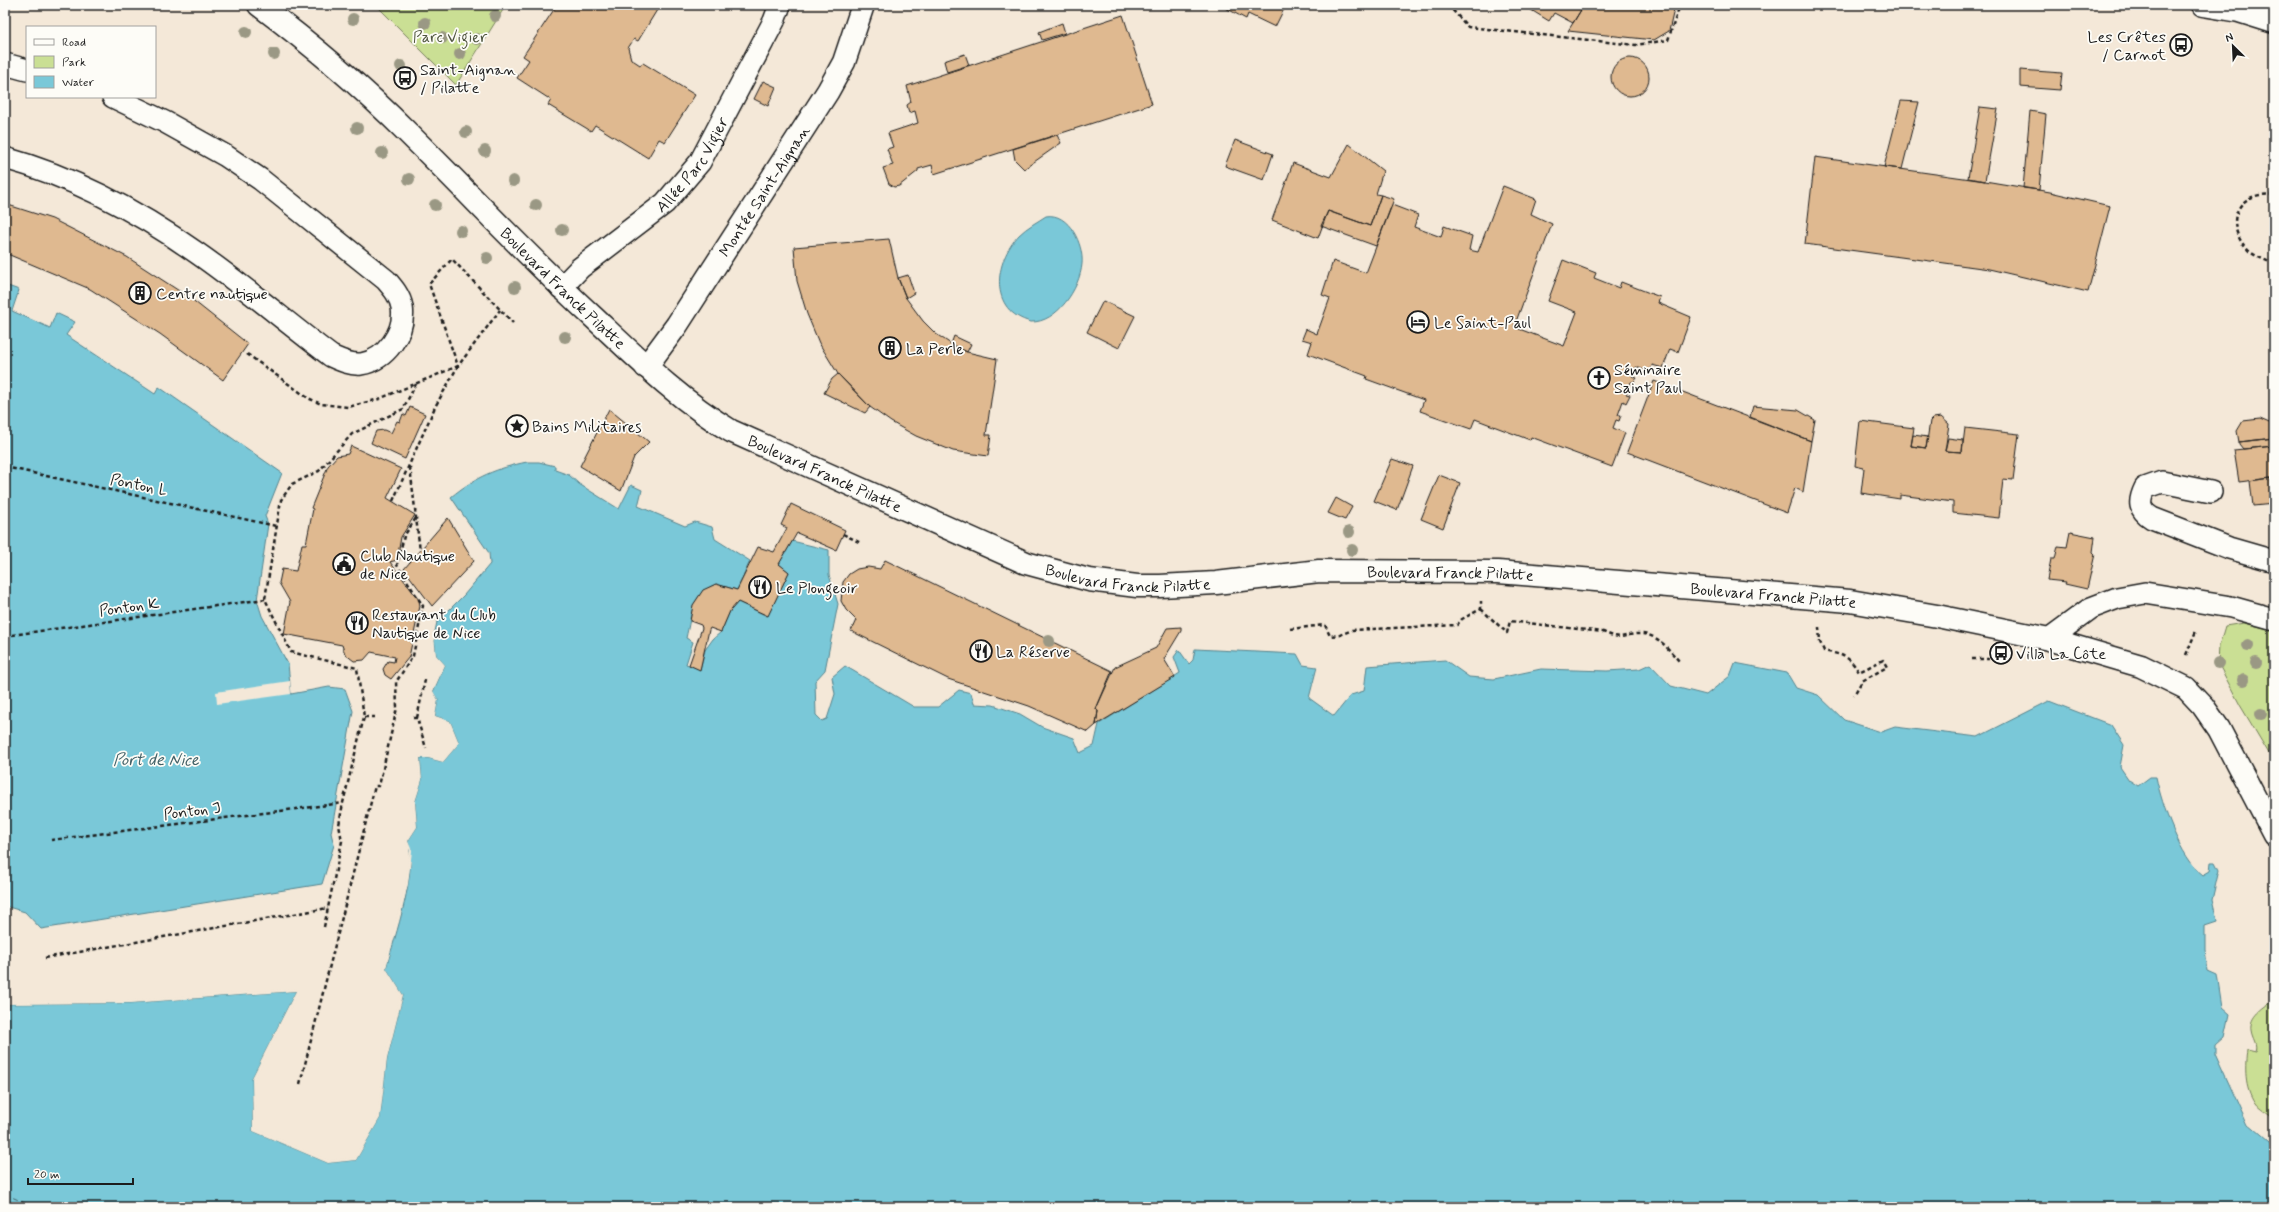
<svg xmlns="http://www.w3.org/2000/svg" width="2279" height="1212" viewBox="0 0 2279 1212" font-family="Mynerve,sans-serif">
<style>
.green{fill:#cadf94;stroke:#737e58}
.water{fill:#7ac8d8;stroke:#54838d}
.pier{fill:#f4e8d8}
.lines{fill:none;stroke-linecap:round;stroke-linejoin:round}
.ferry{stroke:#426167;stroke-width:1;stroke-dasharray:5 4;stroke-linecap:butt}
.building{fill:#dfb990;stroke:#1c1c1c}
.lane-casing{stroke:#1c1c1c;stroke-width:24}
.street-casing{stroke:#1c1c1c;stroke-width:25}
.secondary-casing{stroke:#1c1c1c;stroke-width:25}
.path{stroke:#1c1c1c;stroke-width:2.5;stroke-dasharray:4 3;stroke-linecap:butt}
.lane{stroke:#fdfcf7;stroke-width:21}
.street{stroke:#fdfcf7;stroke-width:22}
.secondary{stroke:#fdfcf7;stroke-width:22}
.tree{fill:#9a9884}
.labels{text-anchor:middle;stroke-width:3.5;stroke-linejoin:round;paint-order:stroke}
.park-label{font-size:16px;fill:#505640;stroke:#fdfcf7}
.poi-label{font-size:16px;fill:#1c1c1c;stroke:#fdfcf7;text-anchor:start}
.street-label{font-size:16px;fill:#1c1c1c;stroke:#fdfcf7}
.water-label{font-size:17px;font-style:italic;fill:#426167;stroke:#fdfcf7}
</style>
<rect width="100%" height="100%" fill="#f4e8d8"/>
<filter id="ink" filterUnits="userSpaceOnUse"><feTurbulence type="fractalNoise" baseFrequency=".025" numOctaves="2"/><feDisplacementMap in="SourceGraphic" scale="8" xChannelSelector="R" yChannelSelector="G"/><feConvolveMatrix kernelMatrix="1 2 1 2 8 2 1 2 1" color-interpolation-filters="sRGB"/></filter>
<g filter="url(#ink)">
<path class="green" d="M376,5H506L456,85Z
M2244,623L2274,630V762L2240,705L2218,663L2219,646L2225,626Z
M2274,1001V1120C2269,1115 2259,1110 2255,1104C2244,1087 2245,1069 2247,1050L2256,1052C2259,1043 2253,1039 2252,1030C2250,1016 2264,1008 2274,1001Z"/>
<path class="water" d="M1046,216C1069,212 1084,245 1082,264C1080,288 1057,323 1031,322C988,311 994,262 1019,235C1027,227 1037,222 1046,216Z
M5,285L19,290L12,311L50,328L56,313L75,322L66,335L155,394L159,387L282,473L265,516L268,524L257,600L262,616L288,664L291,694L329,687L345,689L353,711L331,833L334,845L322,884L41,929L25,912L5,906Z
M527,462H539L555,466V470L569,475L579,484L619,509L631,485L642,490L638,506L685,526L695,522L712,527L715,539L750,561L737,590L716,584C691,595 692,613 686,638L693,642L686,664L700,669L705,650L713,639L721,632L730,611L738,602L767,616L789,572L779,564L792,541L829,550V575L838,604L825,670L815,681L816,715L822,721L827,719L835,694L832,677L845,666L914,707H938L959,690L971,693L974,704L993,705L1020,714L1042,727L1074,738L1080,753L1094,746L1099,724L1180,673L1174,657L1179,650L1189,664L1193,660L1195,649L1297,654L1303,665L1317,667L1309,698L1334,716L1351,695L1364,691L1367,666L1445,660L1469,677L1494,679L1541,669L1607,671L1639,669L1650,664L1671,686L1706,695L1730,676L1735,663L1787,673L1796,688L1818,695L1844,720L1881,732L1895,727L1978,737L2049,701L2111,725L2124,745L2120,767L2129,780L2138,786L2150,777H2156C2162,805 2180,858 2203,875L2210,871L2211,862H2215L2219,870L2212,900L2217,921L2205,925V950L2208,971L2217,975L2222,1008L2229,1014L2224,1037L2215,1045V1054L2247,1125L2274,1148V1207H5V1004L131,1003L296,991L252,1078L253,1131L328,1163L356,1160L380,1118L387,1059L403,995L386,968C395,937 418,870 408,841L417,827L415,802L422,780L420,758H428L443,762L459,743L450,721L435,716L438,700L433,692L445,665L436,655L434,636L437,622L464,595L490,564L489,553L451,497C475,477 497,468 527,462Z"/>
<path class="pier" d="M434,636L436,655L445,665L433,691L438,700L435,716L450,721L459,743L443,762L428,758H420L422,780L415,802L417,827L408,841L412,851L408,884L386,968L403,995L387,1059L380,1118L356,1160L328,1163L253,1131L252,1078L296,991L131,1003L5,1004V1002L131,1001L297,989L298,992L254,1078L255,1129L328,1161L355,1158L378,1118L385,1058L401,995L384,968L406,884L410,851L406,841L415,826L413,802L420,780L418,757L429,756L442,760L457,743L448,722L433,717L436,701L431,691L443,665L434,656L432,638Z
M290,681L291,694L217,704L216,692Z"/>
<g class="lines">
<path class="ferry" d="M5,1194L34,1207"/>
</g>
<path class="building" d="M557,5H660L638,41L634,39L628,48L631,59L640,65L643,63L695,95L665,142L659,139L648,158L595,125L591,131L548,105L551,100L517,78L529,60L523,56Z
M1220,5H1286L1275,27L1248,14L1246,19Z
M1523,5H1584L1573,23L1554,13L1549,21Z
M1584,5H1675L1669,31L1654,40L1568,31Z
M1123,15L1152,104L934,174L932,165L918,169V171L899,186L894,187L889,184L883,168L893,165L887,149L893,147L888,133L918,123L915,111L909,113L907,105L911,102L907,86Z
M1062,23L1065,33L1042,40L1039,32Z
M965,54L969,65L947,72L944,61Z
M1611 77a19 19 0 1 1 38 0a19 19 0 1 1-38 0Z
M2020,70L2062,73L2060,90L2020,87Z
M763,81L776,87L768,106L754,99Z
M1901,101L1919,102L1902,169L1884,167Z
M1980,107L1998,109L1985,181L1968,178Z
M2030,111L2046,114L2039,190L2023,188Z
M1057,135L1061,143L1024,169L1015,160L1013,149Z
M1235,140L1273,154L1264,180L1225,166Z
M1349,144L1383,171L1376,194L1381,195L1370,226L1328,211L1318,238L1272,220L1293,163L1331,177Z
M1815,157L1985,181L2050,192L2110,206L2088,292L1989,269L1805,244Z
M1503,186L1536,199L1531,214L1552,224L1514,327L1564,346L1577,312L1548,301L1563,260L1596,273L1594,278L1619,288L1621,282L1660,297L1658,303L1691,317L1678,352L1670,349L1663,368L1652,365L1650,372L1636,367L1632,376L1637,378L1634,382H1631L1626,394L1630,395L1626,403L1623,401L1618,415H1621L1619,421L1616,420L1613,428L1625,433L1612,467L1531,437L1530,440L1475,419L1471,429L1420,411L1424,400L1366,379L1367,376L1308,354L1312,342L1302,339L1306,329L1317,334L1330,298L1322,295L1333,261L1366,273L1392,205L1418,215L1414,227L1441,237L1444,226L1472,236L1469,250L1478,252Z
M1381,195L1394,199L1376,246L1321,226L1328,211L1370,226Z
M5,204L52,219L127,257L190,298L248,344L223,380L160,334L90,289L5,253Z
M889,239L898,278L906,298L923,321L936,334L951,344L967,352L997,359L986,435H991L988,456L953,451L916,436L891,422L870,407L838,374L819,343L807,314L797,281L794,247Z
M908,275L914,293L906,298L898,278Z
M1103,301L1135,316L1119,348L1087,332Z
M954,336L971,344L967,352L951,344Z
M838,374L870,407L865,413L824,393L832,379Z
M1654,381L1811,441L1803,492L1795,488L1787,513L1627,452Z
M1753,406L1798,410L1815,420L1811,441L1750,417Z
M410,407L425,414L405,459L371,443L376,431L384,430L391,433L397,421L400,422L403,414L406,416Z
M609,409L649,442L634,457L621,491L580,466Z
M1941,417L1949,424L1945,451L1962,452L1965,428L2019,434L2013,480L2003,479L1999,518L1953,513V502L1900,495V499L1861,493L1864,468L1855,466L1860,421L1914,428L1911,446L1926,448L1930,421L1933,418Z
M2260,419L2274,425V438L2239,442L2237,431L2243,421Z
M1913,435L1928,437L1926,448L1911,446Z
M1948,438L1963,440L1962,452L1945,451Z
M2274,438V446L2243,449L2239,444V442Z
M351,446L401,469L387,498L415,515L401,537L397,560L390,562L419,600L420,606L409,657L391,679L385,675L383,669L388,661L394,662L395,657L371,652L364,660L354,661L345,654L342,645L284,634L290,602L279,583L282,569L296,571L302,544H306L313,509L311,508L328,466L337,456L348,454Z
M2274,446V499L2271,478L2239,482L2234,450Z
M1392,459L1413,466L1397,510L1374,501Z
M1439,475L1460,483L1443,528L1421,519Z
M2271,478L2274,504L2253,506L2250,481Z
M1336,498L1352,507L1345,520L1328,513Z
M791,504L845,530L836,550L797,533L779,564L789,572L768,616L738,602L730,611L721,632L710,628L709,630L700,670L689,665L702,628L701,625L690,621L693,605L703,590L716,584L737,590L758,547L774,552L787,528L781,525Z
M448,518L474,561L432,606L404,569Z
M2070,532L2095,537L2093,552L2095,554L2087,589L2065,584L2066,582L2047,580L2051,559H2055L2058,546L2067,547Z
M885,560L1112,671L1096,709L1098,711L1096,725L1088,732L1029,706L948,679L851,631L856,620L846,610L841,601L843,582L849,574L857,569L868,567L880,569Z
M1181,627V631L1164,659L1175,677L1096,725L1098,711L1096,709L1115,667L1156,648L1167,628Z"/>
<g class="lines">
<g class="lane-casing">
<g id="lane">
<path d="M5,64L27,70"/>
<path d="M5,158C73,177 139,212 197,253C243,285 286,322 331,356C340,360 350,365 361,364C386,360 406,332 402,307C400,296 393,288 386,280L260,179L226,156L165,122L113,97"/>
<path id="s1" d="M561,288L580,268L665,203L700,162L774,21L780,5"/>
<path d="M2211,492L2162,482L2145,488C2138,502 2139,510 2152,518L2229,548L2274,561"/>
<path d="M2049,639L2091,608L2117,598L2145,593L2231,607L2274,619"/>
</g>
</g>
<g class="street-casing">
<g id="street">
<path id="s2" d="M646,367L677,325L828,91L844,62L863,5"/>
</g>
</g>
<g class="secondary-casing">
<g id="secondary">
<path id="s3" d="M259,5C311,44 361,86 407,132C469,193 527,256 591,315C636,357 679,400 731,431L1026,563L1089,580L1137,586H1160L1216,583L1319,571L1498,572L1850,601L1937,616L2049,639L2141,666L2186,688L2203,706L2219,729L2274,834"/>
<path d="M2203,5L2239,11L2274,22"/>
</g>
</g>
<path class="path" d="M1448,5L1468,27L1636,45L1668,40L1680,5
M2274,195C2237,190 2223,223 2247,249C2253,256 2266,260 2274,264
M247,354L308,398L321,404L348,407L379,399L458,366L429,284L452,259L513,323
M5,467L276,526
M410,467L420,551
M393,501L435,407L458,366L500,310
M843,534L861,543
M1481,609L1507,633L1510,621L1603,632C1625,642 1623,633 1642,634C1659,635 1669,650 1679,661
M1819,627L1820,642L1824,651C1843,655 1848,655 1859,672L1883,660L1887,667L1862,681L1854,695
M1290,629L1325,625L1330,636L1340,635L1352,630L1457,625L1462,619L1481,609V601
M5,636L265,599
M2186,655L2196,631
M1972,659H1989
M364,717H377
M413,718H417L426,748
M417,718L425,680
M51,840L343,803
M324,927L342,841L339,825L343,803L364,717L357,668L291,652L265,599L281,500L292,484L319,471L352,434L403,409L416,384
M45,958L328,908
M300,1084L375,786H379L397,708L396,682L413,656L423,606L397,565L404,536L416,518"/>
<use href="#lane" class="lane"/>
<use href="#street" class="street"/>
<use href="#secondary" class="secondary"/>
</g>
<g class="tree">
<circle cx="495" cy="16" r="6"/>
<circle cx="353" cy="19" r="6"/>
<circle cx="425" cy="23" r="6"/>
<circle cx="246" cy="32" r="6"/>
<circle cx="442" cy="38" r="6"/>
<circle cx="477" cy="39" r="6"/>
<circle cx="274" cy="54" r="6"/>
<circle cx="460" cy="54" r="6"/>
<circle cx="401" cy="66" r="6"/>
<circle cx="357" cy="128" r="6"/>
<circle cx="466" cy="132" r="6"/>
<circle cx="485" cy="151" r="6"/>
<circle cx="382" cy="153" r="6"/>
<circle cx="409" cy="179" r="6"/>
<circle cx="513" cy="181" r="6"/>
<circle cx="435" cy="205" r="6"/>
<circle cx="536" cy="205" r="6"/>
<circle cx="562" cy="230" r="6"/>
<circle cx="461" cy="231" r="6"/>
<circle cx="487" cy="258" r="6"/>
<circle cx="515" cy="287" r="6"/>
<circle cx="565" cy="337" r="6"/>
<circle cx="1349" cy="532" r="6"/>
<circle cx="1352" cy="550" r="6"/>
<circle cx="1049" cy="641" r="6"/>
<circle cx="2248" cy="645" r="6"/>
<circle cx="2218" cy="663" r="6"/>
<circle cx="2256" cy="663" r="6"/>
<circle cx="2243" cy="680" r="6"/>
<circle cx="2261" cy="714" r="6"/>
</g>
</g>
<defs>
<g id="bus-ring" transform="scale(1.15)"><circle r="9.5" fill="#fdfcf7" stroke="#1c1c1c" stroke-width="1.5"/><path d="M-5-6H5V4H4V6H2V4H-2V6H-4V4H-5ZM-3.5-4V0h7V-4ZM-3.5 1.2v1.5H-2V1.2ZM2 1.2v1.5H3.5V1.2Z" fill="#1c1c1c"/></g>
<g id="building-ring" transform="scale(1.15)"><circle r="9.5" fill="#fdfcf7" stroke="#1c1c1c" stroke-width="1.5"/><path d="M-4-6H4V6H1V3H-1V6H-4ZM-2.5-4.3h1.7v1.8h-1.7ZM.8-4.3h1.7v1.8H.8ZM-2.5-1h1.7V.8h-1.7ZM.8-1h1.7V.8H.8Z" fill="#1c1c1c"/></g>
<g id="hotel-ring" transform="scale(1.15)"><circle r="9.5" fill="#fdfcf7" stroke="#1c1c1c" stroke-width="1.5"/><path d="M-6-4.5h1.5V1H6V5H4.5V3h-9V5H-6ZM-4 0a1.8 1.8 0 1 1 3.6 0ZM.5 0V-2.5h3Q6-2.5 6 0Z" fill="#1c1c1c"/></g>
<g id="church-ring" transform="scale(1.15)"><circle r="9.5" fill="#fdfcf7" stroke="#1c1c1c" stroke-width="1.5"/><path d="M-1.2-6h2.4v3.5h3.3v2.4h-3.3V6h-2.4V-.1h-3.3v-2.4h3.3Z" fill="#1c1c1c"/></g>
<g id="sight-ring" transform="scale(1.15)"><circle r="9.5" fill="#fdfcf7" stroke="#1c1c1c" stroke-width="1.5"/><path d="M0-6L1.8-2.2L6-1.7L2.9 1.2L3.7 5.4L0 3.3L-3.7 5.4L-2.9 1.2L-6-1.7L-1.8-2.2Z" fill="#1c1c1c"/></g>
<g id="civic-ring" transform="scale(1.15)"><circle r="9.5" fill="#fdfcf7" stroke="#1c1c1c" stroke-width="1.5"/><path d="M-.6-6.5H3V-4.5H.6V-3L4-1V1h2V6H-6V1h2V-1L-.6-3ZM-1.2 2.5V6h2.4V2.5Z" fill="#1c1c1c"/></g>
<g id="restaurant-ring" transform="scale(1.15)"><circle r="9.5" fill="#fdfcf7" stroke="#1c1c1c" stroke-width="1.5"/><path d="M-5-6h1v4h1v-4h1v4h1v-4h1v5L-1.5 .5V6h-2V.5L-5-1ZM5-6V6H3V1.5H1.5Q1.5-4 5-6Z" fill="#1c1c1c"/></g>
</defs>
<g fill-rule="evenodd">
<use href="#bus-ring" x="2181" y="45"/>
<use href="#bus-ring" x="405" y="78"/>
<use href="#building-ring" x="140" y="293"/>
<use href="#hotel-ring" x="1418" y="322"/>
<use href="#building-ring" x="890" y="348"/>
<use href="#church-ring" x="1599" y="378"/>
<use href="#sight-ring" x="517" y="426"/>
<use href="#civic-ring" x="344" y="564"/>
<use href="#restaurant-ring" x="760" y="587"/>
<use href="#restaurant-ring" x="357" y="623"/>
<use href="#restaurant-ring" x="981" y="651"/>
<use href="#bus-ring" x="2001" y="653"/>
</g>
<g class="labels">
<g class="park-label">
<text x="450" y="42">Parc Vigier</text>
</g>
<g class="poi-label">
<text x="2166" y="42" text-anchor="end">Les Crêtes<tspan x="2166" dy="18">/ Carnot</tspan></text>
<text x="420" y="75">Saint-Aignan<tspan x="420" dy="18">/ Pilatte</tspan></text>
<text x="156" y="299">Centre nautique</text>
<text x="1434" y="328">Le Saint-Paul</text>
<text x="906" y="354">La Perle</text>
<text x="1614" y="375">Séminaire<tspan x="1614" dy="18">Saint Paul</tspan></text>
<text x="532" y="432">Bains Militaires</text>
<text x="360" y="561">Club Nautique<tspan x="360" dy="18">de Nice</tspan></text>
<text x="776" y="593">Le Plongeoir</text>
<text x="372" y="620">Restaurant du Club<tspan x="372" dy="18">Nautique de Nice</tspan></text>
<text x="996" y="657">La Réserve</text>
<text x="2016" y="659">Villa La Côte</text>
</g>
<g class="street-label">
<text dy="6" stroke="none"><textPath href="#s1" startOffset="182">Allée Parc Vigier</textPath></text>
<text dy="6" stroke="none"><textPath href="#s2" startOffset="212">Montée Saint-Aignan</textPath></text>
<text dy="6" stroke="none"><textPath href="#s3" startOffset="416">Boulevard Franck Pilatte</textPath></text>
<text dy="6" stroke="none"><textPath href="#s3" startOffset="740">Boulevard Franck Pilatte</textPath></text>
<text transform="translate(139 484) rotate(12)" y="6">Ponton L</text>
<text dy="6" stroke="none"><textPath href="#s3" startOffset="1388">Boulevard Franck Pilatte</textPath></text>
<text dy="6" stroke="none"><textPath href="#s3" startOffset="1064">Boulevard Franck Pilatte</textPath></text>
<text dy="6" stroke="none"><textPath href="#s3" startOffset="1712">Boulevard Franck Pilatte</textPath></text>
<text transform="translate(129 606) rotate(-8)" y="6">Ponton K</text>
<text transform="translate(192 810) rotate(-7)" y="6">Ponton J</text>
</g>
<g class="water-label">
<text x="156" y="765">Port de Nice</text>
</g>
</g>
<rect width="2279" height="1212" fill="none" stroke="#fdfcf7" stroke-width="20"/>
<rect x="10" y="10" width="2259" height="1192" fill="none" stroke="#1c1c1c" stroke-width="1.5" filter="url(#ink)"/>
<rect x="26" y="26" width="130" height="72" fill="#fdfcf7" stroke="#a3a29f"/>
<rect x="34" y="39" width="20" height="6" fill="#fdfcf7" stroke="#a3a29f"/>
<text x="62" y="46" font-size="12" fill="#1c1c1c">Road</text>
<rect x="34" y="56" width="20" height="12" fill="#cadf94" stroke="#a3a29f"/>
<text x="62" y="66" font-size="12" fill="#1c1c1c">Park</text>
<rect x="34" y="76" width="20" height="12" fill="#7ac8d8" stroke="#a3a29f"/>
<text x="62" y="86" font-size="12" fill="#1c1c1c">Water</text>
<g transform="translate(2233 46) rotate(336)" stroke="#fdfcf7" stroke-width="3" paint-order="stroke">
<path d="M0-3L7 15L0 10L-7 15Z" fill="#1c1c1c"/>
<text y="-6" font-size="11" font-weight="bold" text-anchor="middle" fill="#1c1c1c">N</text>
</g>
<path d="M28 1178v6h105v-6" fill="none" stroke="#1c1c1c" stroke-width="2"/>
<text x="34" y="1178" font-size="12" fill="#1c1c1c" stroke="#fdfcf7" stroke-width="3" paint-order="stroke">20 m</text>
</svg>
